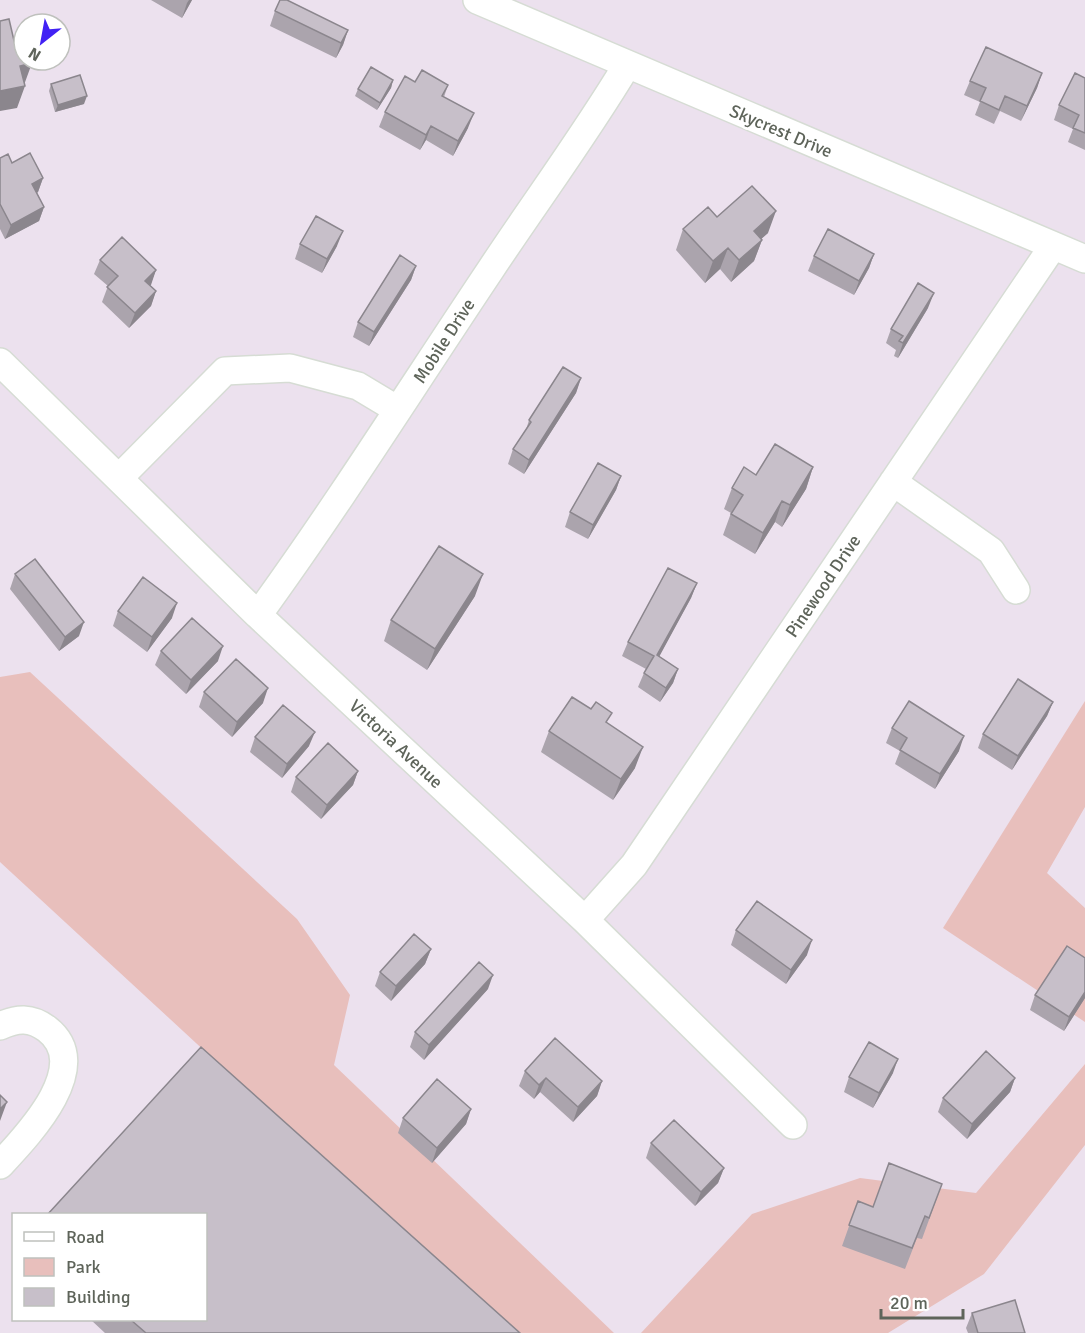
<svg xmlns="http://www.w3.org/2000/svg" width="1085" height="1333" viewBox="0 0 1085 1333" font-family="Signika,sans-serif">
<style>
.green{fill:#e8bfbc}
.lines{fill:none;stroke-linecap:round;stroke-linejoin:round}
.minor-casing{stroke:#d6dcd4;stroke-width:30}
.minor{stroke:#fff;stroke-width:27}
.wall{fill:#aba4ad}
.shaded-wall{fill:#8b868d}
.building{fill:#c7bfc9;stroke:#8b868d;stroke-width:1.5}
.labels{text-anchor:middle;stroke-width:5;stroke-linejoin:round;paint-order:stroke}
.street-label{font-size:18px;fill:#5e645a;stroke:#fff}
</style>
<rect width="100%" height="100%" fill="#ece1ee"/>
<path class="green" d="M30,672L297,919L350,995L334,1065L614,1333H510L0,862V677Z
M1085,701V807L1047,873L1085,908V1022L943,928Z
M1085,1064V1145L984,1274L888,1333H641L752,1214L860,1178L976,1193Z"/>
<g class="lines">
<g class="minor-casing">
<path id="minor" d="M477,0L1085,259
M0,362L258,615L585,920L793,1125
M119,478L225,371L290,368L358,386L398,410
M893,482L991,551L1016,590
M258,615C340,502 414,384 491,269C536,201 585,135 627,65
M585,920L634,865L1053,246
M0,1026C17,1018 31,1017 47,1029C95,1066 27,1136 0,1165"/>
</g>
<use href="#minor" class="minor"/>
</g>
<path class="wall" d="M151,0H192L182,18Z
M275,11L348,30L343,45L336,58L270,26Z
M1042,73L1037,88L1021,121L1000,111L994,124L975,115L980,102L964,95L970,81Z
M1085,78V150L1068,142L1073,129L1054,120L1059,105Z
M393,80L391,88L377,110L355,96L358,89Z
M415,82L448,85L444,97L468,128L453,156L426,140L420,150L379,127L385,112Z
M51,84L84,104L55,112L49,91Z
M0,158L12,163L43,178L38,192L37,193L44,207L39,221L5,239L0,229Z
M717,217L768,233L761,239L762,240L754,261L731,282L720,269L705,283L676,250L683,229Z
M300,244L337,246L322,273L295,259Z
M874,254L869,268L854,295L808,271L814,256Z
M100,260L156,270L150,285L156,291L151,306L129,328L102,302L108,286L94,274Z
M416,266L411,280L369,346L353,337L358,322Z
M928,308L898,358L894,356L896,350L886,343L891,329Z
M581,378L576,393L524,474L508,464L513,449L526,430L529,420Z
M813,467L806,489L782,527L775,522L755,554L723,535L731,513L724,509L732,488L756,475Z
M621,476L616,490L588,539L565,527L570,512Z
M15,574L79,636L59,651L10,589Z
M697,583L691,598L659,656L678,669L673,683L660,702L638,687L644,673L646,669L622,656L628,642Z
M475,596L427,670L384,641L391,620Z
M118,611L172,618L147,652L113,626Z
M161,651L218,661L186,694L155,665Z
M204,692L263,703L232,737L199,707Z
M1053,702L1047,716L1012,770L978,748L983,734Z
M608,724L635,768L613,800L541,752L549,731Z
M892,728L959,751L935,789L895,764L900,751L886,743Z
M255,737L309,746L282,778L250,752Z
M358,771L353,785L321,819L291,792L296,777Z
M736,930L807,955L786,984L731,945Z
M431,949L425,964L391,1001L375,986L380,972Z
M488,989L424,1060L410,1047L415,1032Z
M1035,995L1085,998L1064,1031L1030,1010Z
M525,1071L602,1081L597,1096L573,1122L540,1092L534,1099L519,1086Z
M893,1073L873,1108L844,1092L849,1077Z
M1015,1078L1010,1092L967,1139L938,1112L943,1098Z
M471,1109L466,1124L432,1163L398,1133L403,1118Z
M651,1143L724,1168L718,1183L695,1206L646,1158Z
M942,1184L922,1239L917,1238L905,1269L842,1246L858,1201L873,1207Z
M972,1313L1025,1333H968L966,1328Z
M91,1320H206L520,1333H105Z"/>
<path class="shaded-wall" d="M189,0H192L182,18L187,3Z
M348,30L343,45L336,58L341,43Z
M32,63L24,85L20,66Z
M1042,73L1037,88L1021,121L1027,106Z
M393,80L391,88L377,110L380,103Z
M25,86L17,108L0,111V91Z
M87,96L84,104L55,112L58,105Z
M474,113L468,128L453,156L458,141Z
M431,126L426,140L420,150L426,135Z
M43,178L38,192L26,199L32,184Z
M44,207L39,221L5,239L11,225Z
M776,211L768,233L746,252L754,231Z
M343,231L337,246L322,273L327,259Z
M762,240L754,261L731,282L739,260Z
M728,248L720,269L705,283L713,261Z
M874,254L869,268L854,295L859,281Z
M416,266L411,280L369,346L374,332Z
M156,270L151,285L140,296L145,281Z
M156,291L151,306L129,328L135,313Z
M934,293L928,308L898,358L903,343Z
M581,378L576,393L524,474L529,460Z
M813,467L806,489L782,527L790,505Z
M621,476L616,490L588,539L593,525Z
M782,501L775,522L755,554L763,533Z
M483,574L475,596L427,670L435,649Z
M697,583L691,598L652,670L657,655Z
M177,603L172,618L147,652L152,637Z
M84,622L79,636L59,651L65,637Z
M223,646L218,661L186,694L191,680Z
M678,669L673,683L660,702L666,688Z
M268,688L263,703L232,737L237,722Z
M1053,702L1047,716L1012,770L1018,756Z
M315,732L309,746L282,778L287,764Z
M964,736L959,751L935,789L940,774Z
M643,747L635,768L613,800L621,779Z
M358,771L353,785L321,819L327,805Z
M812,940L807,955L786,984L791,970Z
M431,949L425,964L391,1001L396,986Z
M493,975L488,989L424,1060L429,1045Z
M1085,992V998L1064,1031L1069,1017Z
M898,1059L893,1073L873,1108L879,1093Z
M546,1078L540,1092L534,1099L539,1085Z
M1015,1078L1010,1092L967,1139L972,1124Z
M602,1081L597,1096L573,1122L578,1107Z
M7,1102L0,1121V1109Z
M471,1109L466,1124L432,1163L437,1148Z
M724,1168L718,1183L695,1206L701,1192Z"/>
<path class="building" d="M280,0H287L348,30L341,43L275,11Z
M9,19L15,45L24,43V60H32V63L20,66L25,86L0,91V21Z
M986,47L1042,73L1027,106L1005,96L999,110L980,101L986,88L970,81Z
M371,67L393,80L380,103L358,89Z
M422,70L448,85L442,96L474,113L458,141L431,126L426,135L385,112L405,76L415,82Z
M1075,73L1085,78V133L1073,128L1079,115L1059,105Z
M80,75L87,96L58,105L51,84Z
M30,153L43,178L32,184L44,207L11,225L0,204V158L8,154L12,163Z
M752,186L776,211L754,231L762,240L739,260L728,248L713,261L683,229L708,207L717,217Z
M316,216L343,231L327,259L300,244Z
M828,229L874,254L859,281L814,256Z
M122,237L156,270L145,281L156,291L135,313L107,287L118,276L100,260Z
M400,255L416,266L374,332L358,322Z
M918,283L934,293L903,343L899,341L903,336L891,329Z
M563,367L581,378L529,460L513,449L531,422L529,420Z
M775,444L813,467L790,505L782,501L763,533L731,514L743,495L732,488L744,467L756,475Z
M598,463L621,476L593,525L570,512Z
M439,546L483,574L435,649L391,620Z
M35,559L84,622L65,637L15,574Z
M668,568L697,583L657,655L678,669L666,688L644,673L654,656L628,642Z
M143,577L177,603L152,637L118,611Z
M192,618L223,646L191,680L161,651Z
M236,659L268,688L237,722L204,692Z
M1018,679L1053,702L1018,756L983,734Z
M572,697L591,709L596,702L612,713L606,722L643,747L621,779L549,731Z
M909,701L964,736L940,774L900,750L907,738L892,728Z
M283,705L315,732L287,764L255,737Z
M328,743L358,771L327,805L296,777Z
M757,901L812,940L791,970L736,930Z
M414,934L431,949L396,986L380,972Z
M1067,946L1085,958V992L1069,1017L1035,995Z
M479,962L493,975L429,1045L415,1032Z
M555,1038L602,1081L578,1107L546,1078L539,1085L525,1071Z
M869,1042L898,1059L879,1093L849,1077Z
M201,1047L520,1333H146L131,1320H206V1215H47Z
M986,1051L1015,1078L972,1124L943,1098Z
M437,1079L471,1109L437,1148L403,1118Z
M0,1095L7,1102L0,1109Z
M674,1120L724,1168L701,1192L651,1143Z
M889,1163L942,1184L929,1218L925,1216L912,1248L849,1225L858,1201L873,1207Z
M1015,1300L1025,1333H978L972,1313Z"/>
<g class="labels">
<g class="street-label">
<text transform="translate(781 131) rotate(23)" y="6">Skycrest Drive</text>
<text transform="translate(444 341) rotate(-57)" y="6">Mobile Drive</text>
<text transform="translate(823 586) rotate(-56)" y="6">Pinewood Drive</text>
<text transform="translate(396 744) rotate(43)" y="6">Victoria Avenue</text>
</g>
</g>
<rect x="12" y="1213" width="195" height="108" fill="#ffffff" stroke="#bfc1bd" stroke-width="1.5"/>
<rect x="24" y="1232" width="30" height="9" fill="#ffffff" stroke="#bfc1bd" stroke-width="1.5"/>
<text x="66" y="1243" font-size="18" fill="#5e645a">Road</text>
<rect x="24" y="1258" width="30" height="18" fill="#e8bfbc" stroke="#bfc1bd" stroke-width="1.5"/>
<text x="66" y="1273" font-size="18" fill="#5e645a">Park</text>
<rect x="24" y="1288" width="30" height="18" fill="#c7bfc9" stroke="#bfc1bd" stroke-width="1.5"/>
<text x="66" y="1303" font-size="18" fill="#5e645a">Building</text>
<g transform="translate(42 42) rotate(211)"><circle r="28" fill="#ffffff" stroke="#bfc1bd" stroke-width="1.5"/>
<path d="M0-4.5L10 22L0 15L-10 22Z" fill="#4121f4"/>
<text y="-9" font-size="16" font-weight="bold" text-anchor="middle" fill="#5e645a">N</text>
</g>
<path d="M881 1309v9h82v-9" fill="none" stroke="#5e645a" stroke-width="3"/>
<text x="890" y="1309" font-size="18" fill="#5e645a" stroke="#ffffff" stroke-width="4.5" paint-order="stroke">20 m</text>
</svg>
